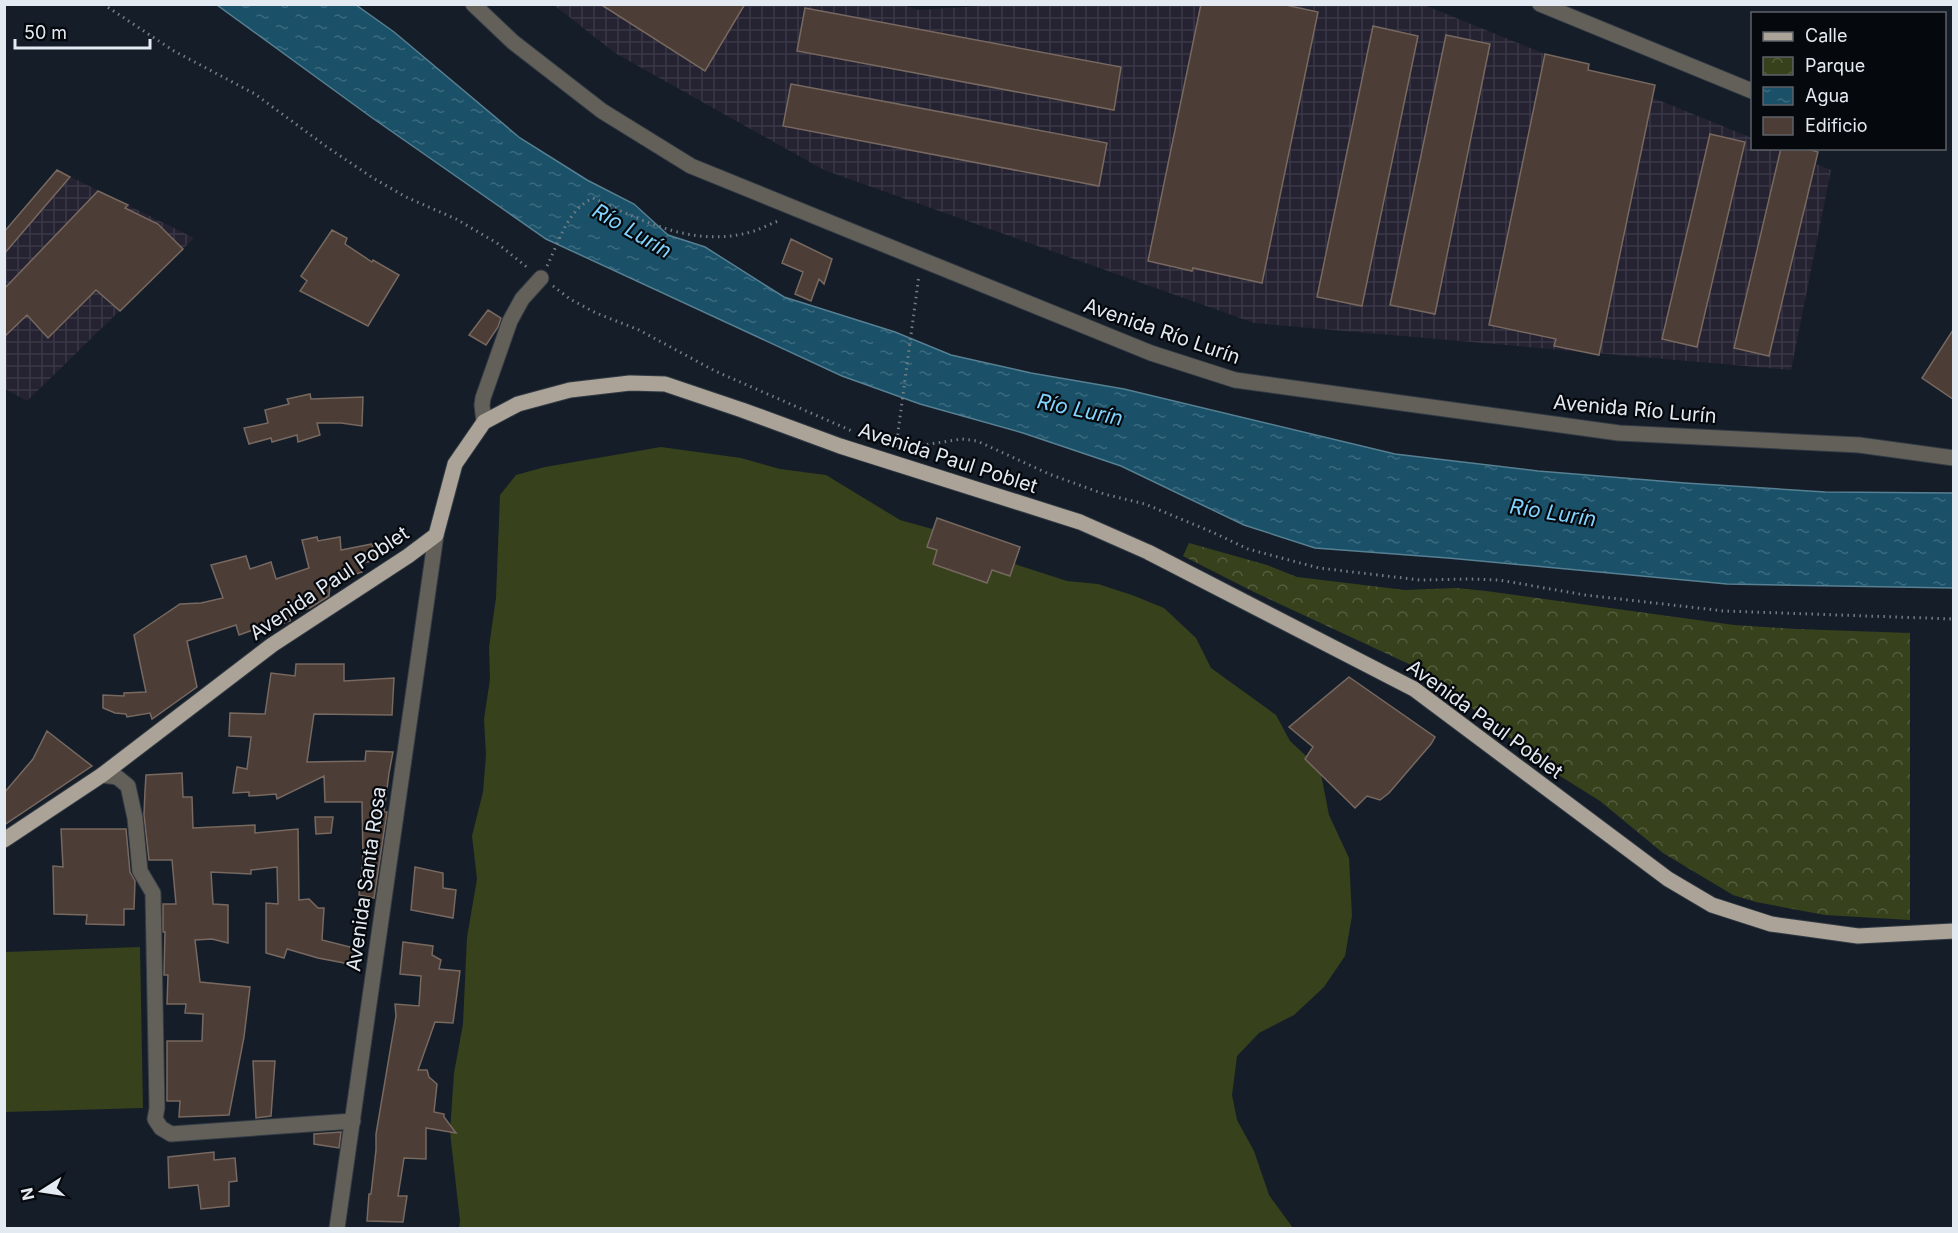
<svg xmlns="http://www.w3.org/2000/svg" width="1958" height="1233" viewBox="0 0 1958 1233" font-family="Inter,sans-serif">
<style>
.industrial{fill:url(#industrial-grid)}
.grass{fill:#37411c}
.park{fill:url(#park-crowns)}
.water{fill:url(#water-ripples);stroke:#577f92;stroke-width:1.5}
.building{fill:#4c3e37;stroke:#776860;stroke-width:1.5}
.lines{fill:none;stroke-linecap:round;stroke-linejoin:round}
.minor-casing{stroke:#323b44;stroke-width:17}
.major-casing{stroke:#323b44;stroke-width:17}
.path{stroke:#747c84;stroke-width:3;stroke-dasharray:1.5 4.5;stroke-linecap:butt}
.minor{stroke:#63605a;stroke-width:15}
.major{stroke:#aba397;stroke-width:15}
.labels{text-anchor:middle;stroke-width:4.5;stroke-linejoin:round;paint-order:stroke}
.street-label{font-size:20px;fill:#e4eaf1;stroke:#05080c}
.water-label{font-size:21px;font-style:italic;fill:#82d4fe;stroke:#05080c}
</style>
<defs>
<pattern id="industrial-grid" width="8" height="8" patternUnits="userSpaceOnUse" patternTransform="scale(1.5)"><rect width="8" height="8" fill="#252232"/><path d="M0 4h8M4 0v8" fill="none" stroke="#3a3846"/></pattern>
<pattern id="park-crowns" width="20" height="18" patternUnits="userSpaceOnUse" patternTransform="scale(1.5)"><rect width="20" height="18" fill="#37411c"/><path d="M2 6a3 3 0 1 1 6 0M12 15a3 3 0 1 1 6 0" fill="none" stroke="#545d3d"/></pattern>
<pattern id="water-ripples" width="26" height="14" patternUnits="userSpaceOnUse" patternTransform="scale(1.5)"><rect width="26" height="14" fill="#1a5169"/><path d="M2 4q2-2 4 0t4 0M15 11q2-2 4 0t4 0" fill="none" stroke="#3b6a7f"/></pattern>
</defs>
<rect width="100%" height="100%" fill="#151e28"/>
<path class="industrial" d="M900,4L918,10L1014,4L1424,5L1752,138V148L1779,149L1831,170L1791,370L1254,323L824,170L615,53L554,5Z
M57,170L194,238L27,401L5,389V232Z"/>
<path class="grass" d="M661,447L741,458L780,469L826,475L900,520L961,537L981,553L1067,581L1098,584L1132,595L1164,608L1196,638L1211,668L1276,715L1290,741L1320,769L1329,815L1349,858L1352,916L1345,956L1324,987L1294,1015L1259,1033L1237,1056L1232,1095L1237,1120L1254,1151L1269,1195L1293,1228H459L460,1221L450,1132L454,1073L463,1024L467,937L477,879L472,836L483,792L486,755L484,719L490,679L489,647L496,598L500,495L516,475L545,467Z
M140,947L143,1108L5,1112V952Z"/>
<path class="park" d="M1189,543L1267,565L1297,577L1405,590L1456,588L1486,591L1734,625L1796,629L1910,633V920L1825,915L1756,902L1733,895L1663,853L1600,801L1544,766L1464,702L1411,665L1254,592L1183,556Z"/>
<path class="water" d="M217,5H356L394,32L520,138L587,180L634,204L668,235L705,247L784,297L895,332L951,355L1031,373L1124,389L1395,454L1538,471L1685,483L1825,492L1953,493V588L1727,584L1448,558L1315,548L1244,525L1121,466L1023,433L920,404L842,376L546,239L371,117Z"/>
<path class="building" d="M600,4H745L705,71Z
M1201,4H1281L1318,12L1262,283L1193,268L1192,271L1148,261Z
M805,8L1121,67L1114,110L797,51Z
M1373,26L1418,36L1362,306L1317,297Z
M1446,35L1490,44L1435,314L1390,305Z
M1545,54L1589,64L1588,70L1655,85L1599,355L1554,346L1556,339L1489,325Z
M791,84L1107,143L1099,186L783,126Z
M1710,134L1745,142L1697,347L1662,339Z
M1781,148H1805L1818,152L1769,356L1734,348Z
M57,170L70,177L4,254V232Z
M98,191L128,205L125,208L158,224L183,249L120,311L96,290L48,338L27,315L4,337V289Z
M332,230L347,238L345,244L372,262L373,260L399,275L368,326L300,291L307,281L301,276Z
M791,239L832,259L824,284L819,279L811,301L795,294L803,272L782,263Z
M488,310L501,318L498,327L486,345L469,335Z
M1953,330V399L1922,378Z
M310,394L311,399L363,397L362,426L341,423H317L320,435L298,442L297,435L272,442L271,438L249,444L244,428L268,423L265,410L289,404L287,399Z
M937,518L1020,547L1010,576L992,570L987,583L933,564L937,550L927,547Z
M317,537L318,541L340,537L341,550L372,544L375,560L360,564L362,572L334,581L335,584L330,585L329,596L310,608L290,613V621L275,626V622L239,635L236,625L187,641L197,687L152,719L150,713L127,717L126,714L115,713L103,708V695L124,696V693L146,692L134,635L180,604L201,603L223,598L211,565L246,556L250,569L271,562L276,579L309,568L302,540Z
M296,664H344V681L394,678L392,715L314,714L307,762L365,761L366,751L393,752L389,773L384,812H387L374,898L359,895L363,860L362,802H325L324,776L277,799L276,794L249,796V792L233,793L237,767L247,769L251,737L229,736L230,713L265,714L271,673L295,676Z
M1349,677L1435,737L1431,744L1389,793L1380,800L1367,796L1355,808L1305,759L1313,747L1289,727Z
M47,731L92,766L4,825V793L33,759Z
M182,773L183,797H192L193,828L255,825V833L298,829L299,900L309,899L318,908H324L322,940L358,949L355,965L318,958L287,949L284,958L266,953V903L278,904L277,867L251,870V874L211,872L213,904L228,905V943L212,939L195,940L200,982L250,987L244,1037L229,1115L179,1117L180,1101H167V1041H202L203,1014L185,1013L186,1004H167L168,975H164L165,932H163V904H176L172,860H149L144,815L145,791L146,775Z
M315,817H333L331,833L316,834Z
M61,829H126L130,872L135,881L134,909H124V925L86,924L87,915L54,914L53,866L63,867Z
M415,867L443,873V888L456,890L453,918L411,910Z
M403,942L433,946L432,955L441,960L439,969L460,971L453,1023L435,1022L418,1070H427L429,1077L437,1084L434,1112L444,1114V1117L456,1133L426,1128V1159L404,1158L398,1196H407L403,1222L367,1221L369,1194H371L376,1150V1134L396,1016L395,1004L419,1006L421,976L400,974Z
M253,1061H275L271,1116L256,1118Z
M341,1132L339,1148L314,1144V1134Z
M214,1152V1160L235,1158L237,1181L229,1182V1206L201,1209L198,1185L169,1188L168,1157Z"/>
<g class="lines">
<g class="minor-casing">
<path id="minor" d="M473,4L513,42L602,111L691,166L1151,353L1235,380L1619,433L1859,445L1954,458
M1540,4L1752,91
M484,422L482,405L483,398L510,321L522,299L541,278
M102,775L117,777L128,786L135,818L140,871L153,893L157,1108L155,1119L161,1128L171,1134L353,1121
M337,1228L436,535"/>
</g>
<g class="major-casing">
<path id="major" d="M4,840L102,775L272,645L408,556L436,535L455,464L484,422L518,404L570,390L630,383L665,384L742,410L840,446L1080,522L1148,552L1414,689L1668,879L1712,905L1771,924L1858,936L1954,931"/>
</g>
<path class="path" d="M103,4L174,51L255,94L327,147L373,178L406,197L456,219L497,243L528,268
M547,266C559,242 567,210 593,198C644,222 697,249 754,231C763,228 772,223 781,220
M553,286L570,299L596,313L639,330L715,371L852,431
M897,446H917L962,439L977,441L1049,474L1104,494L1145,504L1212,532L1248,549L1319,568L1420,580L1468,579L1499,580L1585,595L1724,611L1954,619
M896,447L919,275"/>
<use href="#minor" class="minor"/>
<use href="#major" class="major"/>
</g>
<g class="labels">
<g class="street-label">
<text transform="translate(1162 331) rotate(19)" y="7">Avenida Río Lurín</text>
<text transform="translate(1635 409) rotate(5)" y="7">Avenida Río Lurín</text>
<text transform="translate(948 458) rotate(18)" y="7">Avenida Paul Poblet</text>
<text transform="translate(329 583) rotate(-34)" y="7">Avenida Paul Poblet</text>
<text transform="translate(1485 719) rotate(36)" y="7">Avenida Paul Poblet</text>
<text transform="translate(366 879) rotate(-82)" y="7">Avenida Santa Rosa</text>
</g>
<g class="water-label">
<text transform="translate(632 231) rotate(30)" y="7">Río Lurín</text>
<text transform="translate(1080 410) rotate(12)" y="7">Río Lurín</text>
<text transform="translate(1553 513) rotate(9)" y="7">Río Lurín</text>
</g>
</g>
<rect width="1958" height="1233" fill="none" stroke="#e4eaf1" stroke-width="12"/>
<rect x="1751" y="12" width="195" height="138" fill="#05080c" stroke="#5e6268" stroke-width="1.5"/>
<rect x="1763" y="32" width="30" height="9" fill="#aba397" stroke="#5e6268" stroke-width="1.5"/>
<text x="1805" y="42" font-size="18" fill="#e4eaf1">Calle</text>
<rect x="1763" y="57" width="30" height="18" fill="url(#park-crowns)" stroke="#5e6268" stroke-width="1.5"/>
<text x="1805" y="72" font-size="18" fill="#e4eaf1">Parque</text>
<rect x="1763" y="87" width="30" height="18" fill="url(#water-ripples)" stroke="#5e6268" stroke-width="1.5"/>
<text x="1805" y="102" font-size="18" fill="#e4eaf1">Agua</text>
<rect x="1763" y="117" width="30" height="18" fill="#4c3e37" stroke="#5e6268" stroke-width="1.5"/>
<text x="1805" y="132" font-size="18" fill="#e4eaf1">Edificio</text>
<g transform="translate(42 1191) rotate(258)" stroke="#05080c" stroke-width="4.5" paint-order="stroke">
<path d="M0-4.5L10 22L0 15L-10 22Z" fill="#e4eaf1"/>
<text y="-9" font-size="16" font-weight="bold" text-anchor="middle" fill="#e4eaf1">N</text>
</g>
<path d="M15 39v9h135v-9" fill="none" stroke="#e4eaf1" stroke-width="3"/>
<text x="24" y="39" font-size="18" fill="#e4eaf1" stroke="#05080c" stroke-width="4.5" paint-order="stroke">50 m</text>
</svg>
